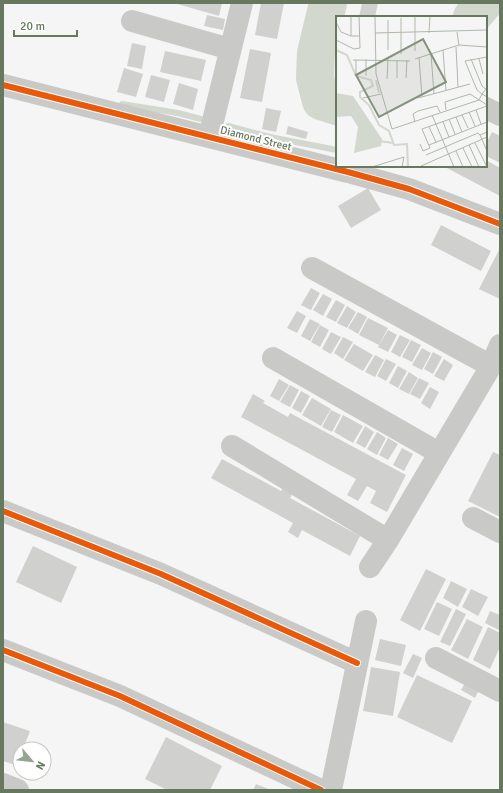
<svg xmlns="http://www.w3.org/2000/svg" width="503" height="793" viewBox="0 0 503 793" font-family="Signika,sans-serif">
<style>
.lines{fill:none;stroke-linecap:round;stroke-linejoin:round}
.stream{stroke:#d3d8cf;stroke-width:6}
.river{stroke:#d3d8cf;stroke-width:38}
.building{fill:#d0d1cf}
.minor{stroke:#c9cac8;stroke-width:22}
.cycleway-casing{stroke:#fff;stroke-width:8}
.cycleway{stroke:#e8590c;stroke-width:6}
.labels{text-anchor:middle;stroke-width:4;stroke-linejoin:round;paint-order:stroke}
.street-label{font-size:11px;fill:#66785e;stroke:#fff}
.inset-river{fill:none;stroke:#d3d8cf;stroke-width:2}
.inset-road{fill:none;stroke:#afb8ab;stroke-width:1}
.view{fill:#84927e;fill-opacity:0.15;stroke:#84927e;stroke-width:2}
.inset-edge{fill:none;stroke:#66785e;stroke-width:2}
</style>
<rect width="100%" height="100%" fill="#f6f5f6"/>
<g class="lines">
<path class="stream" d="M122,104L178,113L201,119
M228,126L270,137L337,150"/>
<path class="river" d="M328,3L316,53L315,78L321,101L337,106
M472,17L484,3"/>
</g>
<path class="building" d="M174,3H222L219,16Z
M261,3H284L277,39L255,35Z
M362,3H378L375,17H359Z
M207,15L225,19L223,30L204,26Z
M132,43L146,46L142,69L127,66Z
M250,49L271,53L262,102L240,98Z
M165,51L206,60L201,81L160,72Z
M124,68L143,74L136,97L117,92Z
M151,75L170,80L164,102L145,97Z
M179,83L198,89L193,110L173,104Z
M266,108L281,111L276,132L262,129Z
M288,126L308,132L306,139L286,134Z
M492,132L500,136V163L486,156V144Z
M486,160L500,168V196L443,166H486Z
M368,188L381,210L351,228L338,206Z
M441,225L491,251L481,271L431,245Z
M500,248V299L479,289Z
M311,288L320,293L311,310L301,305Z
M323,294L332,299L323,316L313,310Z
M336,300L345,305L336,322L326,317Z
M347,306L356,312L347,328L337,323Z
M297,311L306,316L297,333L287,328Z
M358,312L367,317L358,334L348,328Z
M368,318L388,328L379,345L359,335Z
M310,319L320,324L310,341L301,336Z
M320,325L329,330L320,347L311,342Z
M388,330L397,335L388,352L378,347Z
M331,332L341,337L331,354L322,349Z
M400,335L410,340L400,357L391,352Z
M343,337L353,342L343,359L334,353Z
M411,340L421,345L412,362L402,357Z
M354,344L373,355L363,371L344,360Z
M422,348L431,353L422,370L412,365Z
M433,352L442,357L433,374L424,369Z
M375,355L384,360L375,377L365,372Z
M386,359L396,364L386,381L377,376Z
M444,359L453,365L444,381L434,376Z
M398,366L407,371L398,388L389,383Z
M409,372L418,378L409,394L399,389Z
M419,378L429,383L420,399L410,394Z
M279,379L289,385L279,401L270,396Z
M290,385L299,390L290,407L280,402Z
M430,387L439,392L430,409L421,403Z
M301,391L310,396L301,413L292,408Z
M253,394L265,401L263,403L288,417L290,413L406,475L387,512L370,503L376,491L367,486L358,501L347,495L356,479L241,417Z
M312,398L331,409L321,426L302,415Z
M331,410L341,415L332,432L322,427Z
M343,415L363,426L353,443L334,432Z
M365,426L374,432L365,448L356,443Z
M377,432L386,438L377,455L367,449Z
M388,438L398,444L388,460L379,455Z
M402,448L413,454L404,471L393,465Z
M493,452L500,455V517L468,501Z
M222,459L281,491L286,483L296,488L290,498L360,536L350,556L302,530L298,538L288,532L293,523L211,478Z
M33,546L77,567L61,603L16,582Z
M426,569L446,579L420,631L400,620Z
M451,581L467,589L458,607L443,598Z
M471,589L488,597L478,616L462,607Z
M437,602L452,609L439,636L424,629Z
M456,609L466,614L450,646L440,642Z
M490,611L500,615L499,630L485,623Z
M467,619L483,627L468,659L451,650Z
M488,627L500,633V647L490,669L473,660Z
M380,639L406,645L401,666L375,660Z
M413,654L422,658L413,678L403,673Z
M371,667L400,672L393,716L363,711Z
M417,675L472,701L452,743L397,717Z
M465,683L479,690L475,698L461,690Z
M3,722L30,731L23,749H20V758L18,766L3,761Z
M166,737L222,766L210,790H167L145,779Z
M256,784L271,790H253Z"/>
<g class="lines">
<path class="minor" d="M132,21L230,49
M3,85L348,172L409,189L500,224
M486,108L500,115
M209,137L242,3
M312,268L491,366
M273,358L439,453
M232,446L388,540
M3,511L161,574L357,663
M473,518L500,532
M370,567L388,540L491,366L500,345
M3,650L120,696L321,790
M436,658L500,691
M3,784L18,790
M331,790L366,621"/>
<g class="cycleway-casing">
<path id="cycleway" d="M3,85L348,172L409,189L500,224
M3,511L161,574L357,663
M3,650L120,696L321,790"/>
</g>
<use href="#cycleway" class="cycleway"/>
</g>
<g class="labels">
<g class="street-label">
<text transform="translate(256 138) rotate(14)" y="4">Diamond Street</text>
</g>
</g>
<g transform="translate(336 16)">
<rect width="151" height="151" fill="#f6f5f6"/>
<path d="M0,77L17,80L46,123L45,130L18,137L22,111L15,100L0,101Z" fill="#d3d8cf"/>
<path class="inset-river" d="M0,34L11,39L20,60L35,64L37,70L24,76V81L33,89L43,109L53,115L58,129L71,128L72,151M40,64L43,77M44,125L57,127"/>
<path class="inset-road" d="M15,0V20M39,0L40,58L56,113L143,84L146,78L141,74L129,45L151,41M65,2V38M0,6L5,16L15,20H24M121,16L123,29L151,31M39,17L151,14M93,17L94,0M0,24L18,33L24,32L23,0M120,31L122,71M52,34V4M107,34L110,75M79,35V0M95,38L98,78M83,41L86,81M30,43V60M79,43L123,29M135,43L146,70L151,74M143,43L147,58M17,44L74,45M20,44V59M61,62V44M70,62L71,44M51,63L52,43M151,72L146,78L151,81M27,82L45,78M82,82L134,68M110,94L109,86L134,78L151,89M140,94L145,108M133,96L139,110M96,99L118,151M126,99L132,112M120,101L126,116M113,103L119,118M79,106L77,98L82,95L101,90L104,96M107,106L113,121M93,111L100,126M144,119L151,135M139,127L151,151M84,128L87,135L94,132L86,113L151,90M93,129L151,106M133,129L143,151M127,132L136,151M120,135L127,151M90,139L142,117L144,119L151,116M85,150L151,121M36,151L68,141L66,151"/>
<path class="view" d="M87,23L110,66L43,101L20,59Z"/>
<rect width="151" height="151" class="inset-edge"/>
</g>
<rect width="503" height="793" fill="none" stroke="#66785e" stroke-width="8"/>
<g transform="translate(32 761) rotate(118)"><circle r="19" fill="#ffffff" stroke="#c2c9bf"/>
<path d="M0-3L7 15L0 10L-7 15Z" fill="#98a493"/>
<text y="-6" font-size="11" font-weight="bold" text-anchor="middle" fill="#66785e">N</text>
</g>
<path d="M14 30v6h63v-6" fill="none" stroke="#66785e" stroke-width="2"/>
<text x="20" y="30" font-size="12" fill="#66785e" stroke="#ffffff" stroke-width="3" paint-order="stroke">20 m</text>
</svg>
